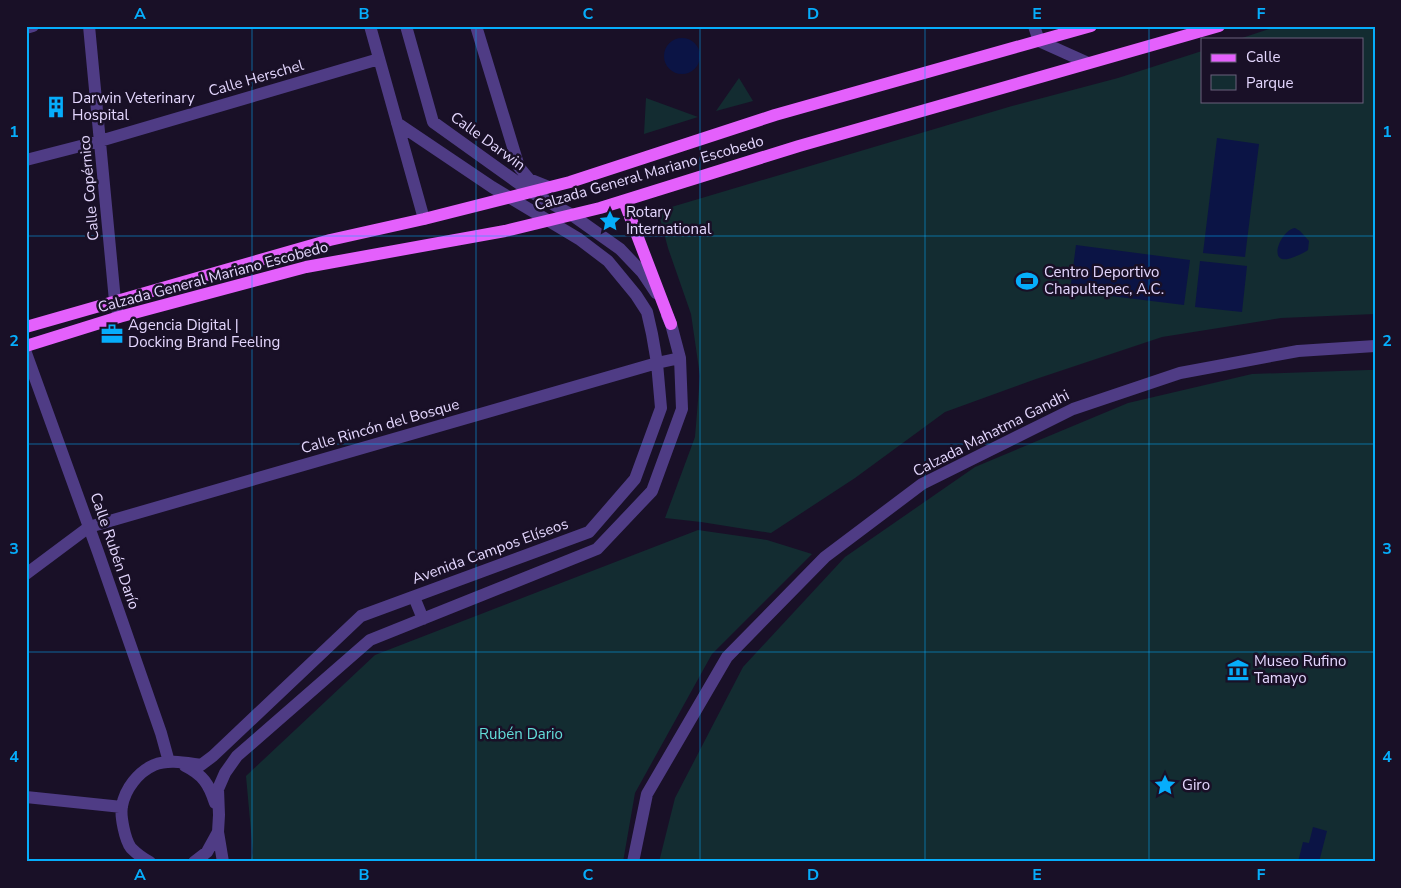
<svg xmlns="http://www.w3.org/2000/svg" width="1401" height="888" viewBox="0 0 1401 888" font-family="'Nunito Sans',sans-serif">
<style>
.green{fill:#132c31}
.water{fill:#0b1445}
.lines{fill:none;stroke-linecap:round;stroke-linejoin:round}
.minor{stroke:#4f3c85;stroke-width:12}
.major{stroke:#e460fc;stroke-width:12}
.grid{fill:none;stroke:#06adfb;stroke-width:1;stroke-opacity:0.55}
.labels{text-anchor:middle;stroke-width:5;stroke-linejoin:round;paint-order:stroke}
.street-label{font-size:15px;fill:#e4d7fe;stroke:#191027}
.poi-label{font-size:15px;fill:#e4d7fe;stroke:#191027;text-anchor:start}
.park-label{font-size:15px;fill:#63deda;stroke:#191027}
.neatline{fill:none;stroke:#06adfb;stroke-width:2}
.grid-label{font-size:16px;text-anchor:middle;font-weight:bold;fill:#06adfb}
</style>
<rect width="100%" height="100%" fill="#191027"/>
<path class="green" d="M1278,26H1375V314L1281,318L1162,337L1036,379L945,412L855,478L771,533L701,522L665,518L695,437L700,376L691,314L668,248L658,211L1012,106L1118,78L1202,51V101H1362V39H1239Z
M739,78L753,101L716,111Z
M646,98L698,117L644,134Z
M1368,370H1375V862H659L675,798L743,667L845,557L975,467L1128,403L1252,374Z
M698,530L767,540L812,554L712,654L635,793L623,862H250L253,853L246,776L375,655Z"/>
<path class="water" d="M664 56a18 18 0 1 1 36 0a18 18 0 1 1-36 0Z
M1217,138L1259,144L1245,257L1203,253Z
M1295,228L1300,231L1309,241L1308,250C1304,253 1299,255 1294,257C1265,269 1280,230 1295,228Z
M1076,245L1190,260L1184,305L1070,291Z
M1200,261L1247,266L1242,312L1195,307Z
M1313,827L1327,831L1319,862H1298L1303,842L1309,843Z"/>
<g class="lines">
<path class="minor" d="M89,26L115,301L119,317
M370,26L424,219
M406,26L433,122L514,180L531,192L572,215L620,249L642,272L656,293
M476,26L519,167L529,179L549,187
M1034,26L1039,41L1088,63
M26,28L33,26
M26,160L100,141L379,59
M26,353L98,552L161,733L169,762
M26,574L89,527L657,363L680,358
M414,597L423,619
M185,766C203,775 209,784 215,803
M26,797L122,807
M218,832L223,862
M150,862C144,859 136,853 131,848C125,840 120,816 122,806C125,789 138,772 154,765C169,759 186,763 201,765L213,756L361,616L589,532L635,479L661,408L657,363L652,334L647,312L636,295L608,261L579,239L492,187L397,123
M194,862L207,852L218,832L219,815L218,789L225,773L237,756L370,640L597,549L652,491L682,409L680,358L671,324L667,315
M633,862L647,794L727,657L825,557L922,484L1073,409L1180,373L1298,351L1375,346"/>
<path class="major" d="M624,201L671,324
M26,327L330,240L424,219L570,182L775,115L1091,26
M26,346L119,317L306,267L505,231L600,208L799,146L1219,26"/>
</g>
<path class="grid" d="M252,26V862M476,26V862M700,26V862M925,26V862M1149,26V862M26,236H1375M26,444H1375M26,652H1375"/>
<defs>
<g id="building-bare" transform="scale(1.725)"><path d="M-4-6H4V6H1V3H-1V6H-4ZM-2.5-4.3h1.7v1.8h-1.7ZM.8-4.3h1.7v1.8H.8ZM-2.5-1h1.7V.8h-1.7ZM.8-1h1.7V.8H.8Z" fill="#06adfb" stroke="#191027" stroke-width="2.5" paint-order="stroke"/></g>
<g id="sight-bare" transform="scale(1.725)"><path d="M0-6L1.8-2.2L6-1.7L2.9 1.2L3.7 5.4L0 3.3L-3.7 5.4L-2.9 1.2L-6-1.7L-1.8-2.2Z" fill="#06adfb" stroke="#191027" stroke-width="2.5" paint-order="stroke"/></g>
<g id="stadium-bare" transform="scale(1.725)"><path d="M0-5a6.5 5 0 1 0 0 10a6.5 5 0 1 0 0-10ZM-3.5-1.8h7v3.6h-7Z" fill="#06adfb" stroke="#191027" stroke-width="2.5" paint-order="stroke"/></g>
<g id="office-bare" transform="scale(1.725)"><path d="M-6-3h4V-5.5h4V-3h4V5H-6ZM-1-4.5V-3h2v-1.5ZM-6 0V1H6V0Z" fill="#06adfb" stroke="#191027" stroke-width="2.5" paint-order="stroke"/></g>
<g id="museum-bare" transform="scale(1.725)"><path d="M0-6L6-3V-2H-6V-3ZM-5-1h2V3h-2ZM-1-1h2V3h-2ZM3-1h2V3H3ZM-6 4H6V6H-6Z" fill="#06adfb" stroke="#191027" stroke-width="2.5" paint-order="stroke"/></g>
</defs>
<g fill-rule="evenodd">
<use href="#building-bare" x="56" y="107"/>
<use href="#sight-bare" x="610" y="221"/>
<use href="#stadium-bare" x="1027" y="281"/>
<use href="#office-bare" x="112" y="334"/>
<use href="#museum-bare" x="1238" y="670"/>
<use href="#sight-bare" x="1165" y="785"/>
</g>
<g class="labels">
<g class="street-label">
<text transform="translate(256 78) rotate(-16)" y="5">Calle Herschel</text>
<text transform="translate(488 141) rotate(36)" y="5">Calle Darwin</text>
<text transform="translate(649 173) rotate(-16)" y="5">Calzada General Mariano Escobedo</text>
<text transform="translate(89 188) rotate(-95)" y="5">Calle Copérnico</text>
<text transform="translate(213 277) rotate(-15)" y="5">Calzada General Mariano Escobedo</text>
<text transform="translate(380 426) rotate(-16)" y="5">Calle Rincón del Bosque</text>
<text transform="translate(991 433) rotate(-27)" y="5">Calzada Mahatma Gandhi</text>
<text transform="translate(115 551) rotate(71)" y="5">Calle Rubén Darío</text>
<text transform="translate(490 551) rotate(-20)" y="5">Avenida Campos Elíseos</text>
</g>
<g class="poi-label">
<text x="72" y="103">Darwin Veterinary<tspan x="72" dy="17">Hospital</tspan></text>
<text x="626" y="217">Rotary<tspan x="626" dy="17">International</tspan></text>
<text x="1044" y="277">Centro Deportivo<tspan x="1044" dy="17">Chapultepec, A.C.</tspan></text>
<text x="128" y="330">Agencia Digital |<tspan x="128" dy="17">Docking Brand Feeling</tspan></text>
<text x="1254" y="666">Museo Rufino<tspan x="1254" dy="17">Tamayo</tspan></text>
<text x="1182" y="790">Giro</text>
</g>
<g class="park-label">
<text x="521" y="739">Rubén Dario</text>
</g>
</g>
<rect width="1401" height="888" fill="none" stroke="#191027" stroke-width="55"/>
<rect x="1201" y="38" width="162" height="65" fill="#191027" stroke="#6a607d"/>
<rect x="1211" y="54" width="25" height="8" fill="#e460fc" stroke="#6a607d"/>
<text x="1246" y="62" font-size="15" fill="#e4d7fe">Calle</text>
<rect x="1211" y="75" width="25" height="15" fill="#132c31" stroke="#6a607d"/>
<text x="1246" y="88" font-size="15" fill="#e4d7fe">Parque</text>
<rect x="28" y="28" width="1346" height="832" class="neatline"/>
<g class="grid-label">
<text x="140" y="19">A</text>
<text x="364" y="19">B</text>
<text x="588" y="19">C</text>
<text x="813" y="19">D</text>
<text x="1037" y="19">E</text>
<text x="1261" y="19">F</text>
<text x="14" y="137">1</text>
<text x="1387" y="137">1</text>
<text x="14" y="346">2</text>
<text x="1387" y="346">2</text>
<text x="14" y="554">3</text>
<text x="1387" y="554">3</text>
<text x="14" y="762">4</text>
<text x="1387" y="762">4</text>
<text x="140" y="880">A</text>
<text x="364" y="880">B</text>
<text x="588" y="880">C</text>
<text x="813" y="880">D</text>
<text x="1037" y="880">E</text>
<text x="1261" y="880">F</text>
</g>
</svg>
